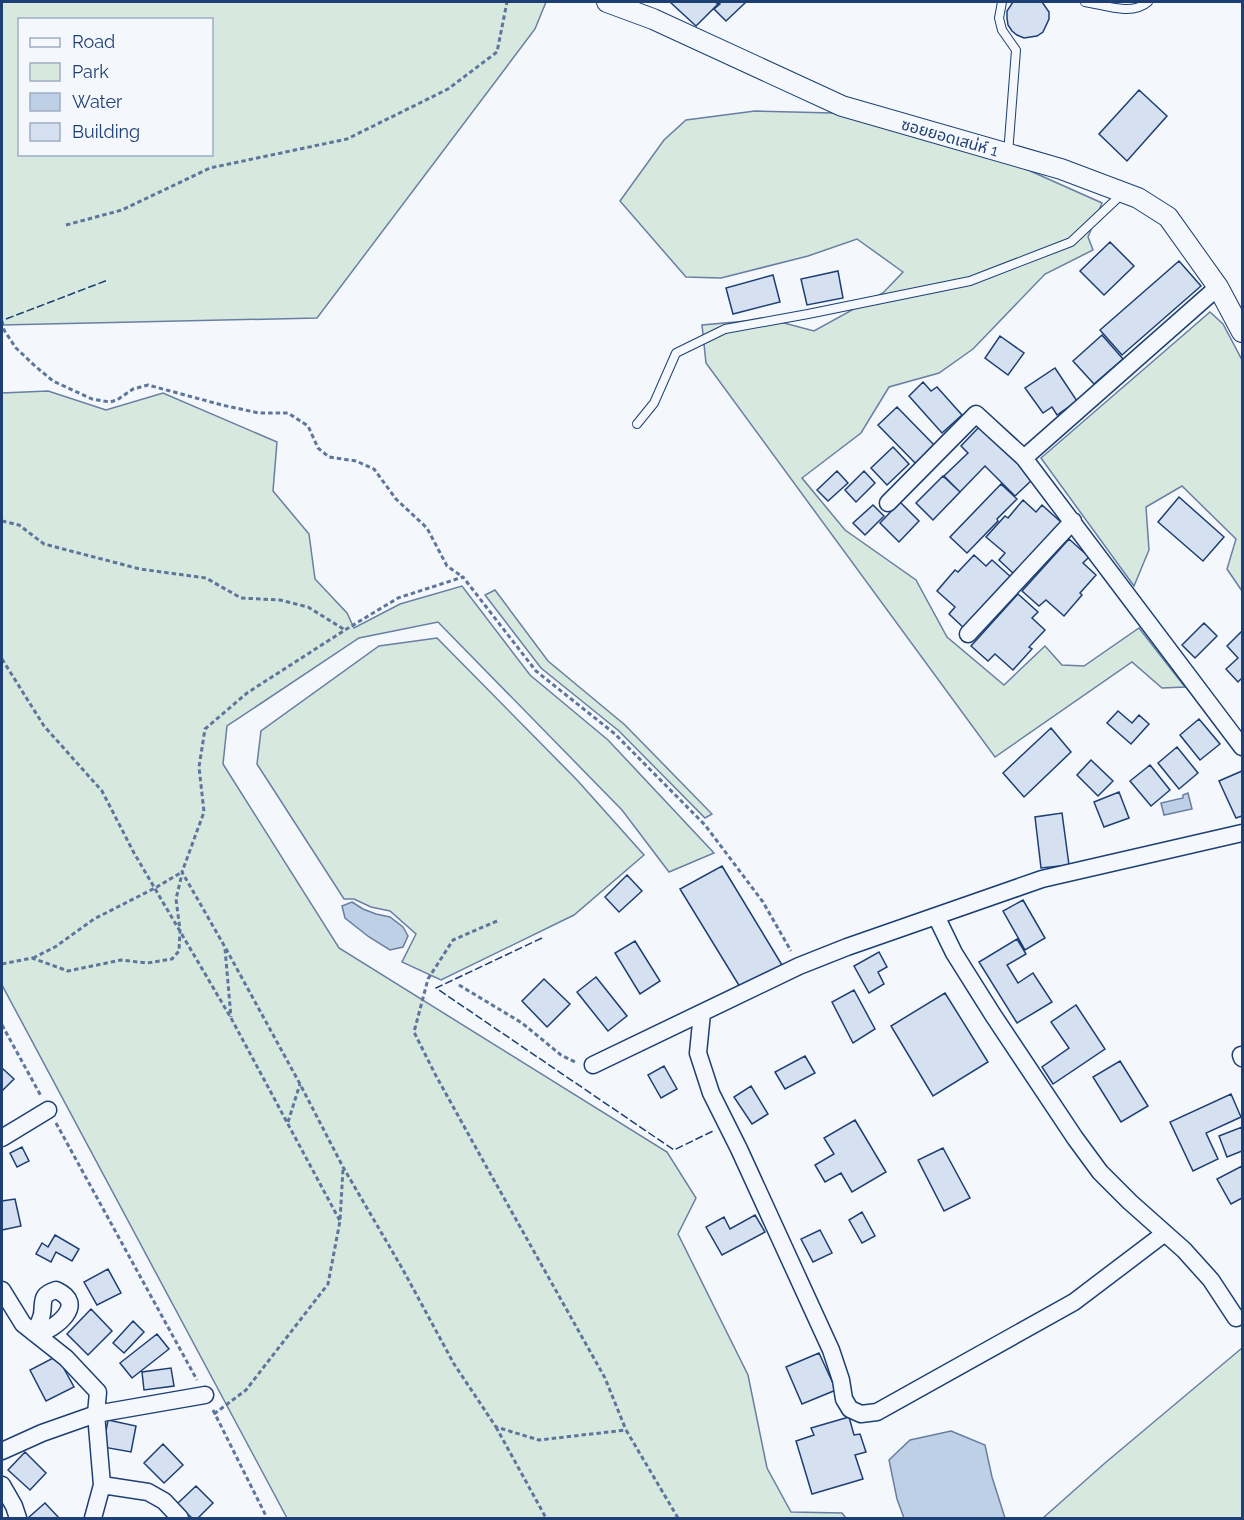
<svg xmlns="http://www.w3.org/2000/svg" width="1244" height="1520" viewBox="0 0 1244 1520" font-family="Raleway,'Noto Sans Thai',sans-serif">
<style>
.green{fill:#d7e8df;stroke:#687fa3;stroke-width:1.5;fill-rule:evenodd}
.water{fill:#bed0e5;stroke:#687fa3;stroke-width:1.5}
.building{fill:#d5e0f0;stroke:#1d3f73;stroke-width:1.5}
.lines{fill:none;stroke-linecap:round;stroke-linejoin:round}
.service-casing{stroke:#1d3f73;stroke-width:10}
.minor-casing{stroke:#1d3f73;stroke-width:19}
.tertiary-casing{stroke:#1d3f73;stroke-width:22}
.path{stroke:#5e769c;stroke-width:3;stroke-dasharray:4.5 3;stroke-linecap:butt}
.service{stroke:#f4f7fb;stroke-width:8}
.minor{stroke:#f4f7fb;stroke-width:16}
.tertiary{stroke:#f4f7fb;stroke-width:20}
.fence{stroke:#1d3f73;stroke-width:1.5;stroke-dasharray:8 3;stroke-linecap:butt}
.labels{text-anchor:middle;stroke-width:4.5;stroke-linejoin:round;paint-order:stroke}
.street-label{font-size:16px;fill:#1d3f73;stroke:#f4f7fb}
</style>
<rect width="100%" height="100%" fill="#f4f7fb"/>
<path class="green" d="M2,2H546L535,29L317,318L2,325ZM20,20H212V154H20Z
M755,111L833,113L1010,162L1102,203L1088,237L1093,250L1045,274L973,349L939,373L889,387L861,433L802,478L845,530L916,580L947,637L1004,685L1045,646L1062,665L1084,666L1139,628L1185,687L1162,688L1132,662L995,757L706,363L702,325L769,319L814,331L883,293L903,272L857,239L808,256L721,278L686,277L620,201L664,140L686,120Z
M1210,312L1223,324L1242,360V591L1227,569L1236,539L1182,486L1146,507L1149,550L1134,586L1041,458Z
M48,391L106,410L163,393L277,442L273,491L309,534L315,579L347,613L354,628L400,604L462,586L530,675L608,740L714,853L669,872L622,810L438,622L359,638L227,726L223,764L339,948L667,1152L696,1198L678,1234L748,1375L767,1468L791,1512L842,1513L846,1518H287L2,985V393Z
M495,590L548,661L625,725L712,814L705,818L619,731L541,668L485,595Z
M437,638L577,780L644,855L574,915L441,980L402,962L416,934L390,911L371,907L354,899H344L257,764L261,731L379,646Z
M1242,1348V1518H1043L1105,1463Z"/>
<path class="water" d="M1188,793L1192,809L1164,815L1161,803L1183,798V795Z
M352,902L363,909L376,914L390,917L403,927L408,936L403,947L390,950L369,937L345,918L342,906Z
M951,1431L985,1445L992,1477L1005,1518H904L897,1499L889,1460L910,1440Z"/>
<path class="building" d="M670,2H715L718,4L696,26Z
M718,2H746L726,21L714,9L720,4Z
M1013,2H1042L1049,12V19L1043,32L1037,36L1024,38L1017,35L1012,31L1008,25L1007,18V11Z
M1139,90L1167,116L1127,161L1099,134Z
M1110,242L1134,266L1104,295L1080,271Z
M1179,261L1201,286L1122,355L1100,330Z
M838,271L843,298L807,305L801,279Z
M773,275L780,302L733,314L726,288Z
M1102,335L1123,359L1094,384L1073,361Z
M1000,336L1024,353L1008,375L985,358Z
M1055,368L1077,401L1057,415L1052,407L1043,413L1025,388Z
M923,382L931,391L937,387L962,415L942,433L909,396Z
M897,407L938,449L919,467L878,425Z
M980,426L1033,479L1015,496L985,466L960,492L944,476L968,453L961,446Z
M893,447L909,464L887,485L871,468Z
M837,471L848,483L828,501L817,490Z
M864,471L875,483L856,502L845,490Z
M943,476L960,492L933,520L916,503Z
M1001,484L1017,499L997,519L998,521L967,553L950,537Z
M1179,497L1224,537L1203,561L1158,522Z
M1023,500L1036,512L1042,505L1062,523L1015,575L999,560L1005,553L986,537L1005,516L1008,518Z
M900,502L919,521L899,542L880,523Z
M873,505L884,516L865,535L853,523Z
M1069,539L1089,557L1083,563L1096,575L1080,593L1082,595L1064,616L1046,600L1039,606L1022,591Z
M974,555L986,566L992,560L1012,578L966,630L949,614L955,607L937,591L955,570L958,572Z
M1018,594L1038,612L1032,618L1045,630L1029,647L1032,649L1013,670L995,654L988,661L971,646Z
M1204,623L1217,636L1195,658L1182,645Z
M1242,631V678L1238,682L1226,669L1238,658L1227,646Z
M1118,711L1132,723L1139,715L1149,724L1131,744L1107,723Z
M1199,719L1220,744L1200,760L1180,735Z
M1051,728L1071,752L1024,797L1003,773Z
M1177,747L1198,773L1179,789L1158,763Z
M1091,760L1113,781L1098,796L1077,775Z
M1150,765L1170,790L1151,806L1130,781Z
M1242,771V816L1236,818L1219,781Z
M1119,792L1129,818L1104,827L1094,802Z
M1062,813L1069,865L1041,868L1035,817Z
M722,866L782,965L740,987L680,889Z
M627,875L642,891L619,912L605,897Z
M1023,900L1045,938L1025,950L1003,911Z
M1017,939L1026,954L1007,965L1018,983L1033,973L1052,1002L1017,1023L979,962Z
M635,941L660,981L640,994L615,953Z
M879,952L887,967L878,972L884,984L869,993L854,966Z
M596,977L627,1016L608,1031L577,992Z
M544,979L570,1004L547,1027L522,1001Z
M854,990L875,1029L853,1043L832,1002Z
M945,993L988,1062L933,1096L891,1026Z
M1076,1005L1105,1049L1053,1084L1042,1067L1069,1048L1051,1022Z
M805,1056L815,1073L785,1089L775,1072Z
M1120,1061L1148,1106L1121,1122L1093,1077Z
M664,1066L677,1089L661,1098L648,1075Z
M2,1068L14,1079L2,1091Z
M751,1086L768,1114L752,1124L734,1097Z
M1231,1094L1241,1117L1206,1133L1218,1159L1193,1171L1170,1122Z
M855,1120L886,1172L852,1192L841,1173L825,1182L815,1165L834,1154L824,1138Z
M1242,1127V1151L1227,1157L1219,1136Z
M22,1147L29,1161L17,1167L10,1153Z
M943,1148L970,1198L944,1211L918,1160Z
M1242,1166V1198L1231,1204L1217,1179Z
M15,1199L21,1226L2,1230V1201Z
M862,1212L875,1236L862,1243L849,1220Z
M755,1215L765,1232L722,1255L706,1227L724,1217L730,1229Z
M820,1230L832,1253L813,1262L801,1239Z
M55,1235L79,1249L72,1261L56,1252L51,1262L36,1254L42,1243L48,1247Z
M108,1269L121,1293L97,1305L84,1282Z
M91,1309L112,1331L88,1355L67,1334Z
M133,1321L144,1332L124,1353L113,1343Z
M157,1334L169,1349L132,1378L120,1363Z
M819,1353L836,1390L802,1404L786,1367Z
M57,1356L74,1387L46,1401L30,1370Z
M171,1368L174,1386L144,1390L142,1372Z
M849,1417L854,1435L860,1434L866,1452L855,1455L863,1479L812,1494L796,1441L814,1435L811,1428Z
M108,1420L136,1426L131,1452L103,1447Z
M163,1444L183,1465L164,1483L144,1463Z
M25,1452L46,1473L30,1490L8,1470Z
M196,1486L213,1503L198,1518H192L177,1504Z
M45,1503L59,1518H28Z"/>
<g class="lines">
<g class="service-casing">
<path id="service" d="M1002,2L999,18L1002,30L1016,50L1008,154
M1085,2C1104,5 1132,16 1148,2
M637,424L654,403L676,353L725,329L808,314L970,281L1071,242L1123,193"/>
</g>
<g class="minor-casing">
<path id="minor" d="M1218,287L1024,458L1242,747
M888,503L976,414L1024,458
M968,634L1073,521
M936,916L954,953L993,1015L1075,1138L1100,1172L1130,1202L1184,1250L1211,1280L1236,1318
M702,1013L698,1053L711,1093L739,1149L831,1350L841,1380L844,1399L850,1409L861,1414L877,1412L1074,1302L1165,1233
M1241,1055L1242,1058
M593,1065L799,966L847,947L1042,879L1242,833
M2,1138L48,1110
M2,1290L23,1324L66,1358L98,1392L96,1414L102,1485L93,1518
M34,1333C37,1327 41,1320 42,1314C44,1300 40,1295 56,1290C88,1304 56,1328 37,1335
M2,1451L42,1433L96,1414L205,1395
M2,1485L14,1506L18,1518
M102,1485L148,1492L164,1501L180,1518"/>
</g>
<g class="tertiary-casing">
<path id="tertiary" d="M607,2L653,19L842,106L1061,169L1138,198L1168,217L1218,287L1242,332"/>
</g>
<path class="path" d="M66,225L122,210L210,168L347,139L448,89L497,52L507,2
M2,321L4,330L16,348L35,366L53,381L92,399L110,402L117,400L133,389L148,385L222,405L259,413H288L308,426L318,448L329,457L356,461L374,469L396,499L427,528L447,566L463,577
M2,521L19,525L44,544L140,569L206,578L241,598L280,600L308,607L345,630
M2,659L44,726L102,791L134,853L231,1018L340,1221
M497,921L453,940L428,979L414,1032L435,1074L486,1166L605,1378L626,1430
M225,949L231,1017
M33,958L55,947L94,919L155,888L182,872
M2,964L32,958L68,971L121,960L147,963L172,959L179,951L180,930L176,899L182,874
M459,985L522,1023L561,1055L577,1063
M2,1025L41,1096
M288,1122L300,1084
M56,1123L197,1380
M213,1410L267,1518
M214,1414L246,1390L328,1284L340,1221L343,1169
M496,1427L546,1518
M678,1518L626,1430L539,1440L496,1427L454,1364L402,1268L343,1167L300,1084L225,947L182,872L204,812L199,767L205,729L247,693L345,630L398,598L463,577L536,671L615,734L705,825L763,902L791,951"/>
<use href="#service" class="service"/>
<use href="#minor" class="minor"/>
<use href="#tertiary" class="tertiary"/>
<path class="fence" d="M6,319L108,280
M542,938L436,988L674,1150L713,1131"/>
</g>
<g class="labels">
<g class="street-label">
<text transform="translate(950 137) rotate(16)" y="6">ซอยยอดเสน่ห์ 1</text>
</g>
</g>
<rect width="1244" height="1520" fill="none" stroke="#1d3f73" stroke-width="6"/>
<rect x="18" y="18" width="195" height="138" fill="#f4f7fb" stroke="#9eadc5" stroke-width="1.5"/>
<rect x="30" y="38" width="30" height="9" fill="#f4f7fb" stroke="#9eadc5" stroke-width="1.5"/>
<text x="72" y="48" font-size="18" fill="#1d3f73">Road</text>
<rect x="30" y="63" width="30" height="18" fill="#d7e8df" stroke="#9eadc5" stroke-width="1.5"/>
<text x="72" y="78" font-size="18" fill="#1d3f73">Park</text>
<rect x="30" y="93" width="30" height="18" fill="#bed0e5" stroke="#9eadc5" stroke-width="1.5"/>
<text x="72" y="108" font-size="18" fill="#1d3f73">Water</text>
<rect x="30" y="123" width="30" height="18" fill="#d5e0f0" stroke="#9eadc5" stroke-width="1.5"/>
<text x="72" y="138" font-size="18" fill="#1d3f73">Building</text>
</svg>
